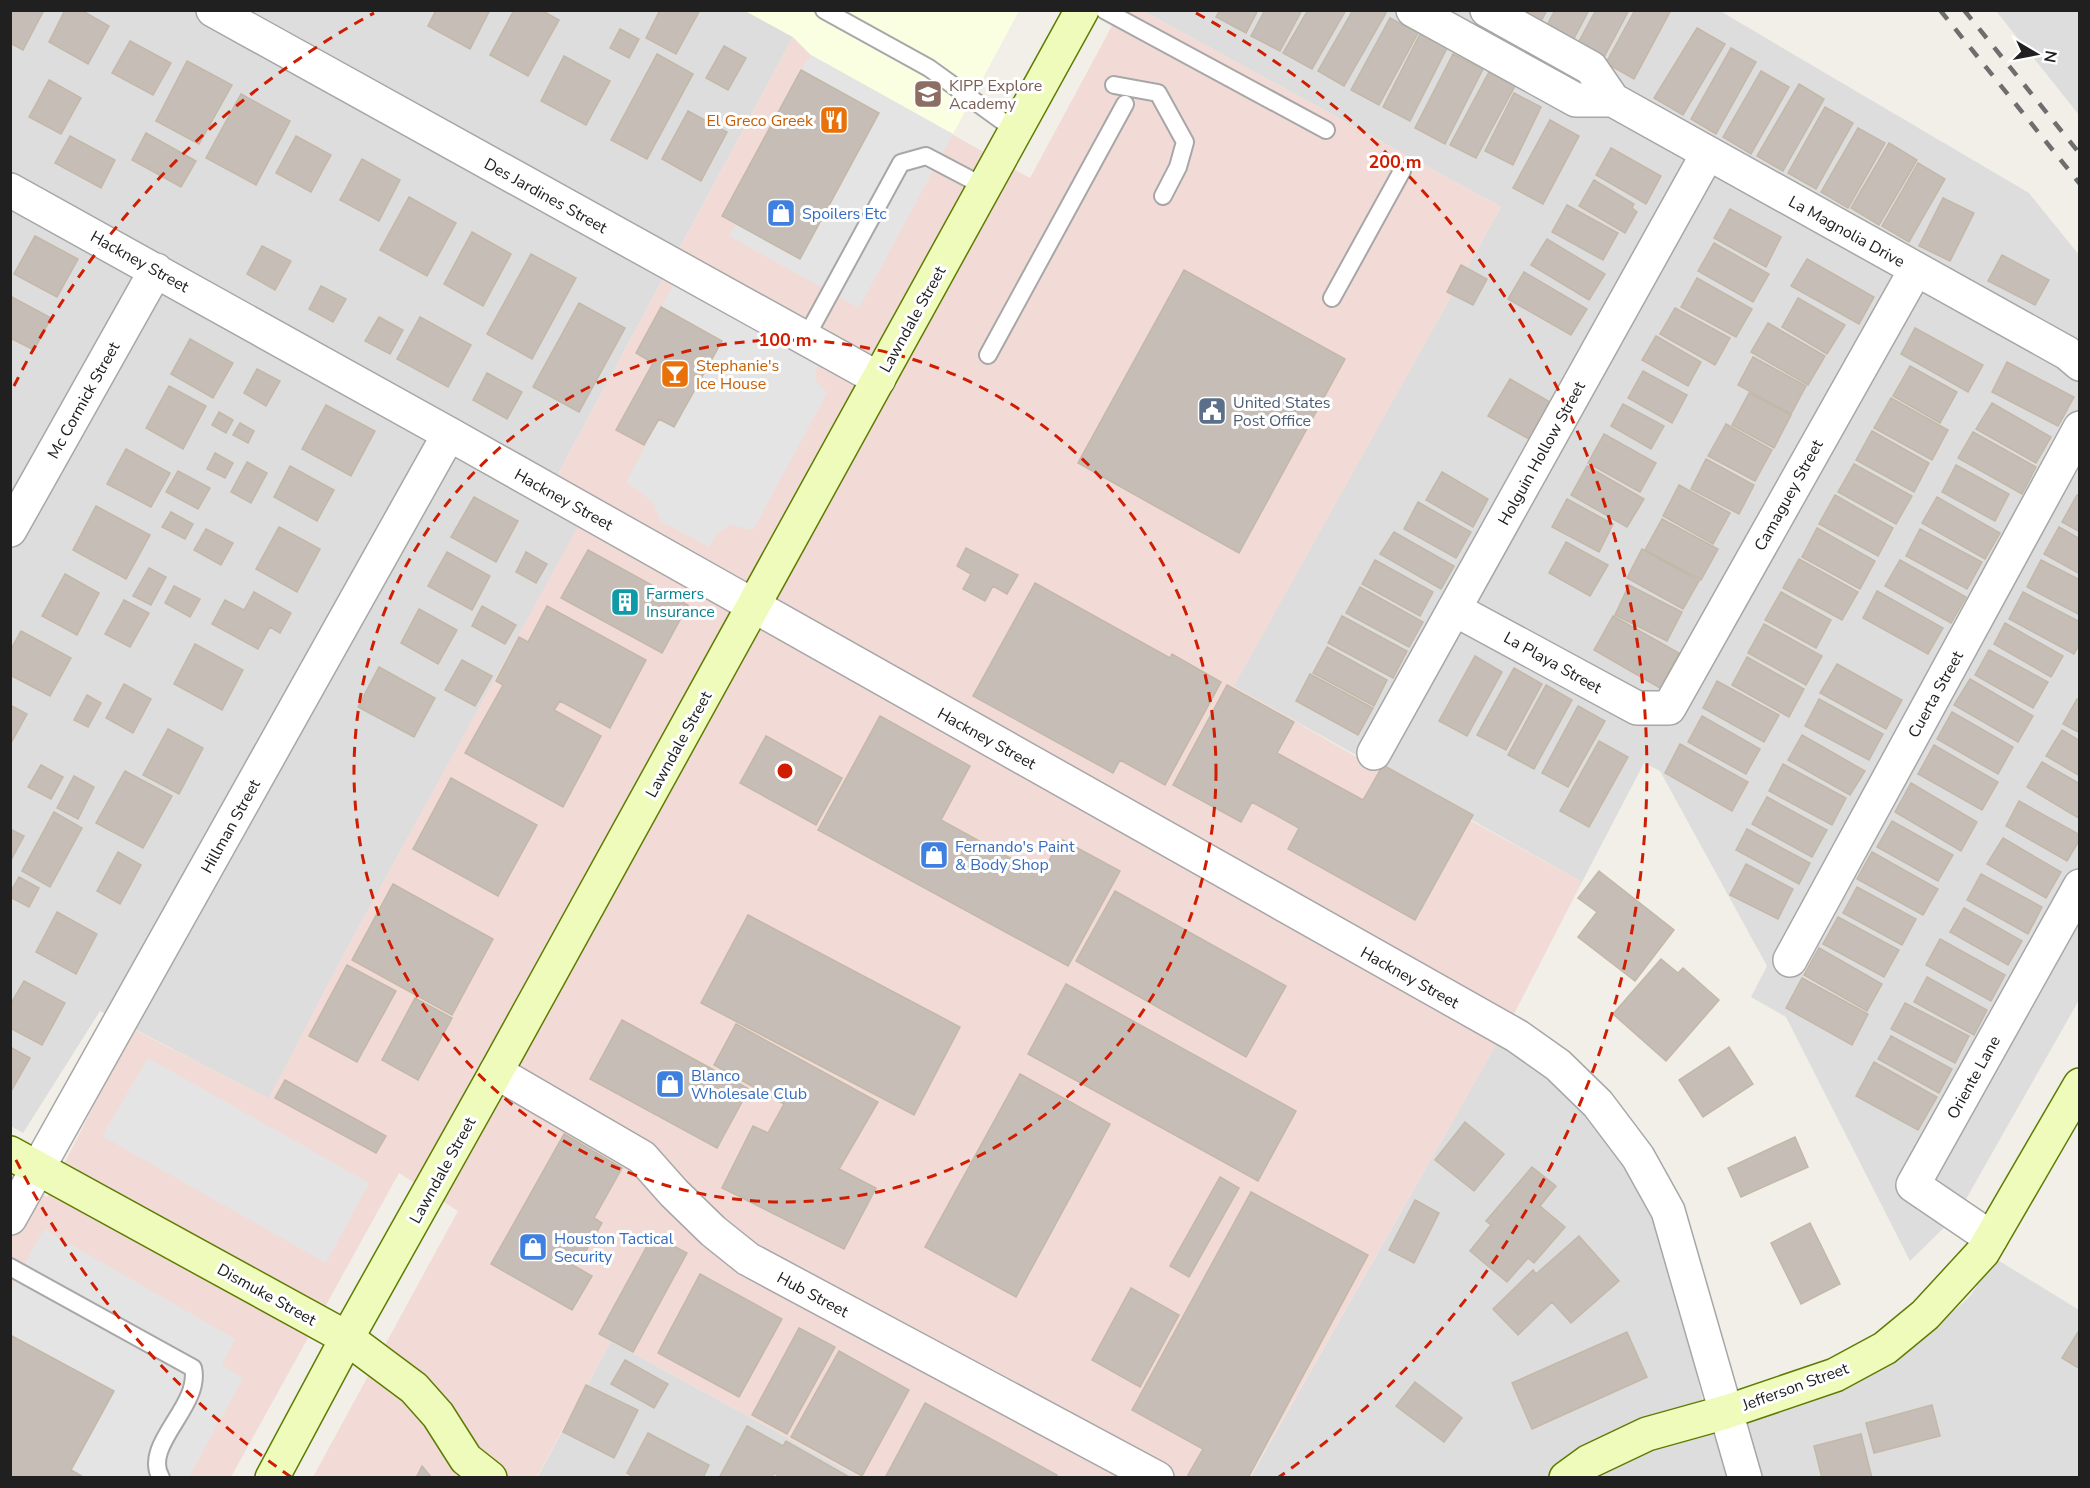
<svg xmlns="http://www.w3.org/2000/svg" width="2090" height="1488" viewBox="0 0 2090 1488" font-family="'Nunito Sans',sans-serif">
<style>
.residential{fill:#dedddd}
.commercial{fill:#f2dbd6}
.education{fill:#fbffe1}
.parking{fill:#e4e4e4}
.building{fill:#c6beb6;stroke:#c3b8a8;stroke-width:1.5}
.lines{fill:none;stroke-linecap:round;stroke-linejoin:round}
.lane-casing{stroke:#a7a7a7;stroke-width:20}
.street-casing{stroke:#a7a7a7;stroke-width:36}
.secondary-casing{stroke:#5e7c03;stroke-width:36}
.lane{stroke:#fff;stroke-width:16}
.street{stroke:#fff;stroke-width:33}
.secondary{stroke:#effbba;stroke-width:33}
.rail{stroke:#6e6e6e;stroke-width:4.5;stroke-dasharray:12 12;stroke-linecap:butt}
.ring{fill:none;stroke:#d01c00;stroke-width:3;stroke-dasharray:10 8}
.labels{text-anchor:middle;stroke-width:6;stroke-linejoin:round;paint-order:stroke}
.education-label{font-size:16px;fill:#785e54;stroke:#fff;text-anchor:start}
.food-label{font-size:16px;fill:#c56008;stroke:#fff;text-anchor:end}
.street-label{font-size:16px;fill:#202020;stroke:#fff}
.shop-label{font-size:16px;fill:#366cbe;stroke:#fff;text-anchor:start}
.service-label{font-size:16px;fill:#4e5e75;stroke:#fff;text-anchor:start}
.culture-label{font-size:16px;fill:#0d838f;stroke:#fff;text-anchor:start}
.centre{fill:#d01c00;stroke:#fff;stroke-width:3}
.ring-label{font-size:18px;text-anchor:middle;font-weight:bold;fill:#d01c00;stroke:#fff;stroke-width:6;stroke-linejoin:round;paint-order:stroke}
</style>
<rect width="100%" height="100%" fill="#f1efe7"/>
<path class="residential" d="M745,10L793,37L545,498L582,521L344,954L269,1099L100,1011L23,1133L11,1126V11Z
M1143,11H1720L2029,193L2079,255V1000L1957,1215L1910,1261L1786,1017L1751,997L1767,966L1660,771L1644,763L1582,882L1233,686L1501,207Z
M1996,11H2079V115L2056,86Z
M1498,1041L1528,1060L1585,1111L1633,1178L1653,1222L1689,1343L1710,1431L1775,1413L1846,1387L1933,1330L1970,1296L1996,1259L2079,1310V1477L1250,1478Z
M611,1341L859,1477L537,1478Z"/>
<path class="commercial" d="M1120,11H1143L1501,207L1234,686L1379,770L1582,882L1516,1010L1250,1477H859L611,1341L537,1477H313L458,1211L399,1173L231,1477H11L10,1175L47,1197L133,1029L269,1098L344,954L581,521L545,498L793,37L811,55L1030,178Z"/>
<path class="education" d="M745,11H1019L953,134L811,55L793,37Z"/>
<path class="parking" d="M811,55L953,134L859,308L729,236L736,224L800,259L879,113L801,70Z
M676,280L821,360L816,369L815,380L827,393L753,530L731,525L718,533L709,547L660,521L654,504L640,491L626,483L659,419L674,427L722,341L661,307Z
M148,1058L369,1183L326,1263L102,1136Z
M44,1229L235,1339L222,1365L243,1378L189,1477H85L71,1470L114,1391L11,1335V1289Z"/>
<path class="building" d="M10,10H44L23,50L10,43Z
M65,10H81L109,26L88,64L49,42Z
M436,10H490L470,49L428,26Z
M514,10H541L559,20L528,76L490,55Z
M660,10H700L676,54L646,38Z
M1220,10H1258L1246,33L1216,17Z
M1265,10H1302L1280,51L1251,36Z
M1308,10H1346L1312,69L1283,53Z
M1353,10H1381L1386,13L1344,86L1318,71Z
M1514,10H1547L1539,25Z
M1555,10H1589L1571,44L1545,29Z
M1596,10H1629L1603,59L1577,45Z
M1635,10H1671L1634,79L1606,63Z
M1390,18L1418,33L1379,105L1351,90Z
M1697,28L1725,44L1683,115L1654,98Z
M620,29L639,39L629,58L610,48Z
M1420,34L1447,48L1410,121L1383,107Z
M130,41L171,63L153,95L112,73Z
M724,46L746,58L728,90L706,78Z
M1731,48L1756,62L1716,134L1691,119Z
M657,54L693,74L647,159L611,140Z
M1453,54L1483,69L1445,144L1415,128Z
M564,56L610,81L586,125L541,101Z
M187,61L232,85L199,144L156,121Z
M801,70L879,113L800,259L722,216Z
M1761,71L1789,87L1751,154L1723,137Z
M1489,72L1515,86L1476,158L1450,145Z
M49,80L81,98L61,134L29,117Z
M1799,84L1824,99L1783,171L1757,156Z
M1514,93L1541,107L1513,165L1485,151Z
M241,94L290,121L256,185L206,158Z
M1825,107L1853,123L1816,189L1788,173Z
M688,111L727,132L701,181L662,159Z
M1550,120L1579,136L1543,204L1513,188Z
M1858,128L1885,143L1848,208L1821,192Z
M146,133L196,161L181,187L132,160Z
M70,136L115,160L101,188L55,163Z
M296,136L331,155L311,192L276,173Z
M1889,143L1917,160L1879,225L1851,208Z
M1611,148L1661,176L1646,204L1596,175Z
M362,159L400,180L379,221L340,200Z
M1918,163L1945,179L1909,242L1882,226Z
M1594,180L1634,204L1632,208L1637,212L1625,233L1579,206Z
M409,197L456,223L427,276L380,250Z
M1943,198L1974,213L1950,261L1919,246Z
M1567,205L1618,233L1603,260L1552,232Z
M1730,209L1781,237L1766,267L1714,238Z
M472,232L511,254L483,306L444,284Z
M35,236L78,259L57,297L14,274Z
M1547,239L1605,274L1589,300L1531,265Z
M1714,243L1769,274L1753,302L1698,271Z
M262,246L291,261L275,290L247,274Z
M531,254L576,278L532,359L487,334Z
M2002,255L2049,280L2035,305L1988,281Z
M1807,259L1874,297L1859,324L1791,286Z
M1461,265L1487,279L1473,305L1447,292Z
M1184,270L1345,359L1239,553L1078,463Z
M1524,272L1587,309L1571,335L1508,299Z
M1697,278L1752,309L1736,337L1681,307Z
M321,286L346,299L333,322L309,309Z
M10,296L51,318L34,350L10,338Z
M1798,298L1845,325L1827,354L1782,327Z
M579,303L625,328L579,412L533,387Z
M661,307L722,341L674,427L659,419L644,445L616,430L653,363L636,353Z
M1675,308L1730,338L1715,365L1660,334Z
M379,317L403,330L390,354L365,341Z
M420,317L471,345L448,387L397,359Z
M1768,323L1825,356L1808,385L1751,352Z
M1915,328L1983,365L1968,392L1901,354Z
M1656,336L1701,362L1688,386L1642,360Z
M190,339L233,363L213,398L171,374Z
M1753,357L1806,386L1791,414L1738,385Z
M2007,362L2074,397L2058,426L1992,392Z
M1910,366L1957,392L1940,423L1893,396Z
M257,369L280,381L266,406L244,393Z
M1643,371L1687,395L1672,423L1628,398Z
M487,373L522,392L507,419L473,400Z
M1510,379L1550,402L1529,439L1488,416Z
M169,386L206,406L183,449L146,428Z
M1749,393L1791,415L1774,448L1732,425Z
M1891,398L1948,430L1932,460L1874,428Z
M1992,403L2051,437L2036,463L1976,429Z
M1623,404L1664,426L1651,449L1611,426Z
M326,405L375,431L351,476L302,449Z
M219,412L233,420L226,433L212,425Z
M240,423L254,431L248,443L233,435Z
M1726,424L1772,450L1755,481L1708,456Z
M1872,431L1929,463L1914,492L1856,460Z
M1973,432L2036,467L2022,494L1958,458Z
M1604,434L1656,463L1640,492L1588,463Z
M126,449L170,473L151,507L107,484Z
M215,453L233,463L225,478L207,469Z
M1706,459L1754,485L1739,514L1691,489Z
M247,462L267,473L251,503L231,492Z
M1854,464L1912,496L1896,524L1838,492Z
M1956,465L2009,494L1995,521L1942,492Z
M290,466L334,490L317,521L274,497Z
M1587,466L1644,499L1627,527L1571,495Z
M178,471L210,488L198,509L166,492Z
M1442,472L1488,499L1473,527L1426,500Z
M1679,485L1730,513L1713,544L1663,516Z
M1835,495L1893,528L1878,556L1819,524Z
M2077,495L2080,497V532L2062,522Z
M474,497L518,521L496,562L451,537Z
M1937,497L2000,533L1985,559L1922,523Z
M1567,499L1613,524L1599,552L1552,527Z
M1418,502L1471,532L1456,558L1404,529Z
M96,506L150,535L126,579L73,550Z
M171,512L193,524L185,539L162,527Z
M1662,519L1718,549L1701,580L1645,550Z
M279,527L320,549L297,592L256,569Z
M2059,527L2080,539V574L2044,554Z
M1817,528L1875,561L1860,589L1802,557Z
M206,529L233,543L221,565L194,550Z
M1920,529L1982,562L1967,589L1906,556Z
M1394,532L1454,566L1441,589L1380,554Z
M1566,542L1608,565L1590,596L1549,573Z
M966,548L1018,575L1007,594L993,586L985,601L963,589L971,574L957,566Z
M1642,549L1699,581L1683,609L1627,578Z
M588,550L688,605L662,653L561,598Z
M447,552L490,576L472,610L428,586Z
M526,552L547,564L536,583L516,572Z
M1799,559L1858,592L1842,620L1783,588Z
M1375,560L1433,592L1420,616L1362,584Z
M1900,560L1966,597L1951,623L1885,586Z
M2041,560L2080,580V615L2027,587Z
M149,568L166,577L151,605L133,596Z
M65,574L99,593L77,635L42,616Z
M1035,583L1170,658L1172,654L1221,682L1165,785L1120,760L1113,773L973,696Z
M1629,585L1682,612L1667,641L1615,615Z
M174,586L200,599L190,617L165,603Z
M1360,587L1423,622L1409,647L1346,613Z
M1877,591L1943,628L1928,654L1863,618Z
M254,592L291,613L280,633L270,627L258,649L212,624L225,600L244,610Z
M1781,592L1831,620L1816,648L1765,620Z
M2023,592L2080,622V643L2074,654L2009,619Z
M124,600L149,613L130,647L105,634Z
M482,606L516,625L505,644L472,626Z
M547,606L646,660L610,728L560,701L554,710L601,736L563,807L465,753L503,685L496,681L519,637L528,642Z
M419,609L457,630L438,664L401,643Z
M1342,616L1407,651L1393,678L1328,643Z
M1613,616L1679,653L1660,688L1594,650Z
M2005,623L2063,656L2051,677L1994,644Z
M1764,624L1822,656L1806,685L1748,653Z
M21,631L71,658L50,696L10,675V651Z
M195,644L243,670L222,710L174,684Z
M1327,647L1387,680L1374,706L1313,673Z
M1989,650L2048,682L2033,708L1975,675Z
M1475,656L1502,672L1467,736L1439,721Z
M1747,657L1804,689L1789,717L1732,685Z
M462,660L492,676L475,706L445,690Z
M1837,664L1902,700L1886,729L1820,693Z
M379,667L435,698L414,737L358,707Z
M1514,668L1542,684L1506,750L1477,735Z
M1310,674L1373,708L1358,735L1296,701Z
M1970,679L2033,716L2018,742L1954,705Z
M1717,681L1779,715L1764,742L1703,708Z
M124,684L151,699L133,733L106,718Z
M1227,685L1294,722L1277,753L1363,800L1383,765L1473,815L1415,920L1288,849L1299,828L1252,802L1241,822L1173,785Z
M1546,685L1572,700L1534,769L1508,755Z
M87,695L101,703L88,727L74,720Z
M1819,699L1883,734L1869,760L1805,726Z
M2077,699L2080,701V733L2063,724Z
M10,705L27,714L10,745Z
M1578,706L1605,721L1568,787L1542,773Z
M1952,712L2013,747L1998,774L1937,739Z
M880,716L970,766L941,820L1041,875L1061,839L1120,871L1068,966L818,830Z
M1702,716L1760,749L1746,774L1688,742Z
M168,729L203,748L179,794L143,775Z
M2062,730L2080,741V776L2046,756Z
M1802,735L1865,771L1850,795L1788,760Z
M766,736L842,778L816,825L740,783Z
M1599,741L1628,757L1589,827L1560,811Z
M1680,744L1748,782L1732,811L1665,773Z
M1934,745L1998,782L1982,810L1918,774Z
M2042,762L2080,784V819L2027,787Z
M1783,764L1846,798L1832,825L1769,791Z
M41,765L63,777L51,799L28,787Z
M125,771L172,796L143,848L96,823Z
M74,776L94,787L78,819L57,808Z
M451,778L537,825L498,896L413,849Z
M1911,783L1977,822L1961,851L1895,812Z
M1767,797L1827,830L1812,857L1752,824Z
M2019,801L2080,835V839L2067,861L2006,826Z
M54,812L82,828L50,887L22,871Z
M1892,821L1953,855L1938,881L1877,847Z
M10,829L24,836L11,860H10Z
M1747,829L1810,863L1799,884L1736,850Z
M2003,838L2061,872L2046,898L1987,864Z
M118,852L141,865L120,904L97,891Z
M1872,852L1938,889L1923,915L1857,879Z
M1746,864L1793,889L1778,919L1730,895Z
M1599,871L1674,930L1635,981L1578,937L1597,912L1578,898Z
M1981,874L2042,907L2028,934L1967,900Z
M19,877L39,888L29,907L10,897V893Z
M393,884L493,939L452,1015L352,960Z
M1857,887L1916,919L1902,945L1843,913Z
M1115,891L1286,986L1246,1057L1076,961Z
M1964,908L2022,941L2008,965L1950,932Z
M57,912L97,934L76,974L36,952Z
M748,915L960,1027L914,1115L701,1003Z
M1838,917L1899,950L1884,977L1823,944Z
M1940,939L2005,975L1991,1001L1926,965Z
M1819,948L1882,984L1867,1011L1804,975Z
M1661,959L1678,973L1683,968L1719,1000L1666,1061L1613,1014Z
M347,965L396,991L357,1062L309,1036Z
M1927,977L1987,1010L1974,1035L1914,1002Z
M1802,978L1868,1014L1852,1045L1786,1008Z
M24,981L65,1003L42,1045L10,1028V1005Z
M1066,984L1296,1111L1258,1181L1028,1054Z
M415,998L452,1018L418,1080L382,1060Z
M1905,1003L1969,1036L1955,1063L1891,1029Z
M622,1020L749,1089L717,1148L590,1079Z
M736,1024L878,1102L839,1169L876,1188L844,1249L722,1188L753,1126L768,1133L784,1104L714,1065Z
M1891,1036L1952,1069L1939,1093L1878,1059Z
M10,1047L30,1058L10,1093Z
M1729,1047L1753,1084L1703,1117L1679,1080Z
M1874,1062L1937,1097L1918,1130L1856,1096Z
M1020,1074L1110,1124L1016,1297L925,1247Z
M285,1080L386,1136L376,1153L275,1098Z
M1465,1122L1504,1154L1474,1191L1435,1160Z
M564,1134L622,1168L594,1218L602,1223L582,1258L574,1253L569,1263L592,1276L572,1310L491,1264Z
M1795,1137L1808,1167L1741,1197L1728,1168Z
M1532,1167L1556,1186L1540,1206L1565,1227L1534,1263L1528,1258L1507,1282L1470,1251L1491,1225L1486,1221Z
M1220,1177L1239,1188L1189,1277L1170,1266Z
M1251,1192L1368,1255L1248,1478H1192L1188,1475L1203,1449L1132,1410Z
M1415,1200L1439,1213L1414,1263L1389,1250Z
M1810,1223L1840,1284L1801,1304L1771,1243Z
M653,1235L687,1253L633,1352L599,1334Z
M1579,1236L1619,1281L1571,1323L1552,1302L1518,1335L1493,1309L1533,1270L1536,1274Z
M700,1274L782,1319L739,1397L658,1353Z
M1131,1288L1179,1315L1140,1387L1092,1360Z
M799,1328L835,1347L787,1434L752,1415Z
M2080,1329V1369L2062,1358Z
M1627,1332L1647,1377L1532,1429L1512,1383Z
M10,1335L114,1391L71,1470L85,1478H10Z
M839,1351L909,1390L862,1476L791,1437Z
M625,1360L668,1384L654,1408L611,1384Z
M1415,1382L1462,1418L1444,1442L1396,1406Z
M586,1385L638,1410L614,1458L563,1432Z
M925,1403L1057,1475L1056,1478H885Z
M1932,1405L1940,1436L1874,1453L1866,1423Z
M747,1426L783,1446L786,1441L851,1478H781L774,1473L772,1478H719Z
M648,1433L709,1465L703,1478H635L627,1473Z
M1861,1434L1872,1478H1822L1814,1446Z
M422,1466L432,1478H416Z"/>
<g class="lines">
<g class="lane-casing">
<path id="lane" d="M824,10L929,68L1016,131
M1104,10L1326,130
M1114,85L1158,93L1185,142L1178,167L1163,196
M1332,298L1402,171
M805,339L901,163L926,156L985,187
M988,355L1125,104
M10,1267L193,1368C202,1406 141,1445 161,1478"/>
</g>
<g class="street-casing">
<path id="street" d="M213,10L879,379
M1413,10L1576,100H1613L1591,68L1487,10
M1613,100L2067,353L2080,364
M10,190L449,434L1517,1036L1558,1065L1598,1104L1638,1157L1668,1211L1745,1478
M10,530L156,270
M1454,609L1637,708H1669L1916,269
M1374,753L1708,153
M1790,960L2080,428
M496,1072L642,1157L674,1193L713,1231L748,1259L1157,1478
M10,1218L449,434
M1991,1238L1913,1185L2080,886"/>
</g>
<g class="secondary-casing">
<path id="secondary" d="M10,1153L347,1338L414,1388L438,1415L466,1459L490,1478
M272,1478L347,1338L496,1072L1082,10
M1566,1478L1588,1462L1647,1434L1726,1412L1835,1375L1885,1348L1925,1315L1983,1252L2080,1085"/>
</g>
<use href="#lane" class="lane"/>
<use href="#street" class="street"/>
<use href="#secondary" class="secondary"/>
<path class="rail" d="M1940,10L2080,184
M1964,10L2080,154"/>
</g>
<g class="ring">
<circle cx="785" cy="771" r="431"/>
<path d="M291 1477A862 862 0 0 1 14 1156M14 386A862 862 0 0 1 374 13M1196 13A862 862 0 0 1 1279 1477"/>
</g>
<defs>
<g id="school-square" transform="scale(1.5)"><rect x="-9" y="-9" width="18" height="18" rx="4" fill="#8d6e63" stroke="#fff"/><path d="M0-5L7-2L0 1L-7-2ZM-4 1L0 2.5L4 1V4Q0 6-4 4Z" fill="#fff"/></g>
<g id="restaurant-square" transform="scale(1.5)"><rect x="-9" y="-9" width="18" height="18" rx="4" fill="#e8710a" stroke="#fff"/><path d="M-5-6h1v4h1v-4h1v4h1v-4h1v5L-1.5 .5V6h-2V.5L-5-1ZM5-6V6H3V1.5H1.5Q1.5-4 5-6Z" fill="#fff"/></g>
<g id="shop-square" transform="scale(1.5)"><rect x="-9" y="-9" width="18" height="18" rx="4" fill="#3f7fe0" stroke="#fff"/><path d="M-5-2.5h2.3a2.7 3.5 0 0 1 5.4 0H5L5.5 6h-11ZM-1.5-2.5h3a1.5 2.3 0 0 0-3 0Z" fill="#fff"/></g>
<g id="bar-square" transform="scale(1.5)"><rect x="-9" y="-9" width="18" height="18" rx="4" fill="#e8710a" stroke="#fff"/><path d="M-6-5H6L.8 .8V4.5H3.5V6h-7V4.5H-.8V.8Z" fill="#fff"/></g>
<g id="civic-square" transform="scale(1.5)"><rect x="-9" y="-9" width="18" height="18" rx="4" fill="#5c6f8a" stroke="#fff"/><path d="M-.6-6.5H3V-4.5H.6V-3L4-1V1h2V6H-6V1h2V-1L-.6-3ZM-1.2 2.5V6h2.4V2.5Z" fill="#fff"/></g>
<g id="building-square" transform="scale(1.5)"><rect x="-9" y="-9" width="18" height="18" rx="4" fill="#0f9aa8" stroke="#fff"/><path d="M-4-6H4V6H1V3H-1V6H-4ZM-2.5-4.3h1.7v1.8h-1.7ZM.8-4.3h1.7v1.8H.8ZM-2.5-1h1.7V.8h-1.7ZM.8-1h1.7V.8H.8Z" fill="#fff"/></g>
</defs>
<g fill-rule="evenodd">
<use href="#school-square" x="928" y="94"/>
<use href="#restaurant-square" x="834" y="120"/>
<use href="#shop-square" x="781" y="213"/>
<use href="#bar-square" x="675" y="374"/>
<use href="#civic-square" x="1212" y="411"/>
<use href="#building-square" x="625" y="602"/>
<use href="#shop-square" x="934" y="855"/>
<use href="#shop-square" x="670" y="1084"/>
<use href="#shop-square" x="533" y="1247"/>
</g>
<g class="labels">
<g class="education-label">
<text x="949" y="91">KIPP Explore<tspan x="949" dy="18">Academy</tspan></text>
</g>
<g class="food-label">
<text x="813" y="126">El Greco Greek</text>
<text x="696" y="371" text-anchor="start">Stephanie's<tspan x="696" dy="18">Ice House</tspan></text>
</g>
<g class="street-label">
<text transform="translate(546 195) rotate(29)" y="6">Des Jardines Street</text>
<text transform="translate(1847 231) rotate(29)" y="6">La Magnolia Drive</text>
<text transform="translate(140 261) rotate(29)" y="6">Hackney Street</text>
<text transform="translate(912 319) rotate(-61)" y="6">Lawndale Street</text>
<text transform="translate(83 400) rotate(-61)" y="6">Mc Cormick Street</text>
<text transform="translate(1541 453) rotate(-61)" y="6">Holguin Hollow Street</text>
<text transform="translate(1788 495) rotate(-61)" y="6">Camaguey Street</text>
<text transform="translate(564 499) rotate(29)" y="6">Hackney Street</text>
<text transform="translate(1553 662) rotate(29)" y="6">La Playa Street</text>
<text transform="translate(1935 694) rotate(-61)" y="6">Cuerta Street</text>
<text transform="translate(987 738) rotate(29)" y="6">Hackney Street</text>
<text transform="translate(678 744) rotate(-61)" y="6">Lawndale Street</text>
<text transform="translate(230 826) rotate(-61)" y="6">Hillman Street</text>
<text transform="translate(1410 977) rotate(29)" y="6">Hackney Street</text>
<text transform="translate(1973 1077) rotate(-61)" y="6">Oriente Lane</text>
<text transform="translate(442 1170) rotate(-61)" y="6">Lawndale Street</text>
<text transform="translate(267 1294) rotate(29)" y="6">Dismuke Street</text>
<text transform="translate(813 1294) rotate(28)" y="6">Hub Street</text>
<text transform="translate(1795 1386) rotate(-20)" y="6">Jefferson Street</text>
</g>
<g class="shop-label">
<text x="802" y="219">Spoilers Etc</text>
<text x="955" y="852">Fernando's Paint<tspan x="955" dy="18">&amp; Body Shop</tspan></text>
<text x="691" y="1081">Blanco<tspan x="691" dy="18">Wholesale Club</tspan></text>
<text x="554" y="1244">Houston Tactical<tspan x="554" dy="18">Security</tspan></text>
</g>
<g class="service-label">
<text x="1233" y="408">United States<tspan x="1233" dy="18">Post Office</tspan></text>
</g>
<g class="culture-label">
<text x="646" y="599">Farmers<tspan x="646" dy="18">Insurance</tspan></text>
</g>
</g>
<circle cx="785" cy="771" r="9" class="centre"/>
<g class="ring-label">
<text x="1395" y="168">200 m</text>
<text x="785" y="346">100 m</text>
</g>
<rect width="2090" height="1488" fill="none" stroke="#202020" stroke-width="24"/>
<g transform="translate(2036 54) rotate(100)" stroke="#ffffff" stroke-width="4.5" paint-order="stroke">
<path d="M0-4.5L10 22L0 15L-10 22Z" fill="#202020"/>
<text y="-9" font-size="16" font-weight="bold" text-anchor="middle" fill="#202020">N</text>
</g>
</svg>
